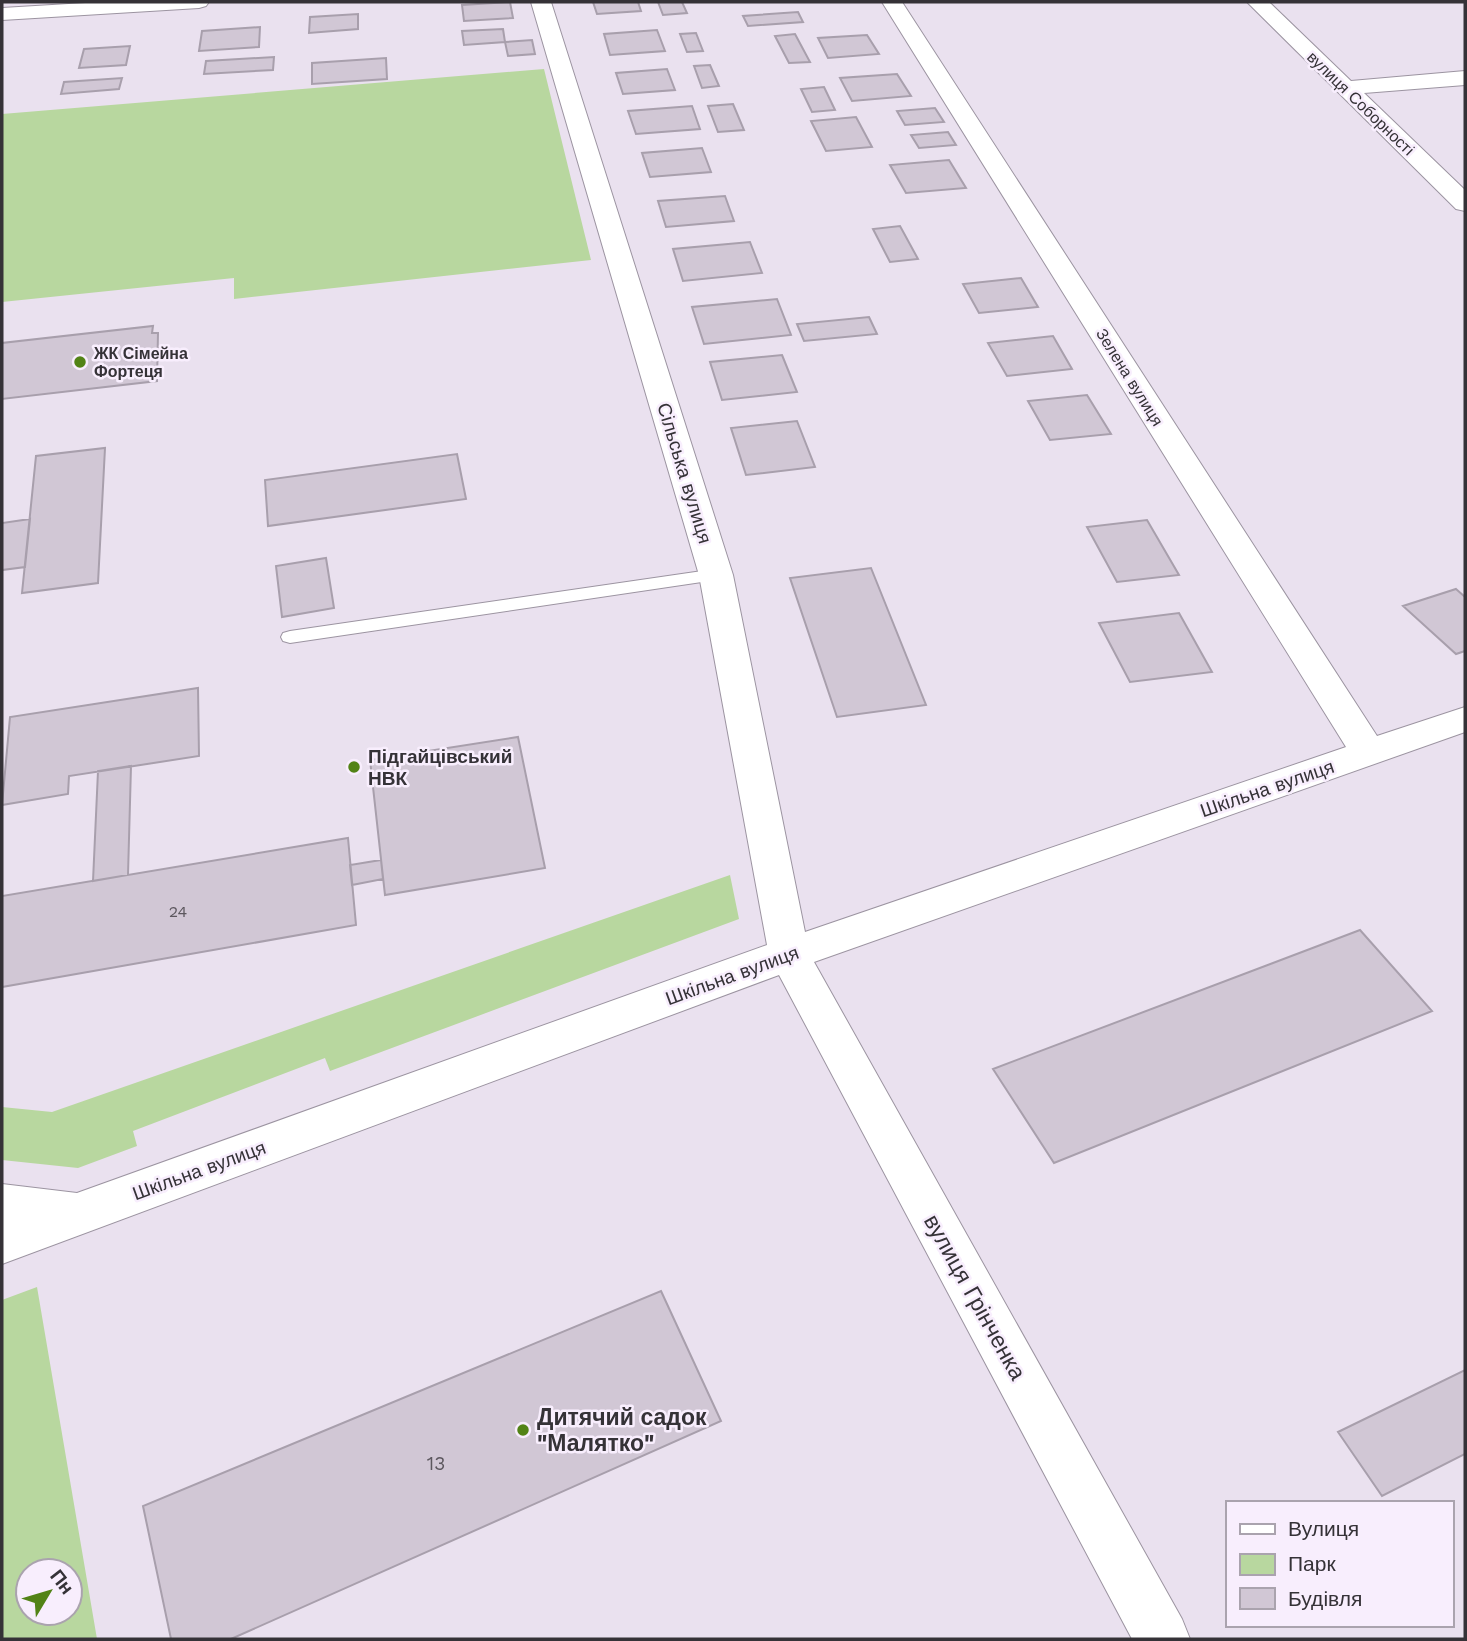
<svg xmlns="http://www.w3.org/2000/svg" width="1467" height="1641" viewBox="0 0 1467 1641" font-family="'Work Sans',sans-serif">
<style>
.green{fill:#b8d79f;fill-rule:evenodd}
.building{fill:#d1c7d5;stroke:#a89fac;stroke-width:2}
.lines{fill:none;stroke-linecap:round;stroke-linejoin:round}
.lane-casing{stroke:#9c94a1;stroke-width:2}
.street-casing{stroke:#9c94a1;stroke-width:2}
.lane{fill:#fff;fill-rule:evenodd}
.street{fill:#fff;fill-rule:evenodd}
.poi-dot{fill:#528316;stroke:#f8eefd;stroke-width:2.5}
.labels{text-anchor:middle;stroke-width:5;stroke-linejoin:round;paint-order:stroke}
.far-street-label{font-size:16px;fill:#353237;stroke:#f8eefd}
.far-poi-label{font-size:16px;font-weight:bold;fill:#353237;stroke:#f8eefd;text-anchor:start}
.number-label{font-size:16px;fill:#5c575e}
.street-label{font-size:19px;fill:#353237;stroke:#f8eefd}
.poi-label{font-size:19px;font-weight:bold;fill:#353237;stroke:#f8eefd;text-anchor:start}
.near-number-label{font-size:19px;fill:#5c575e}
.near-street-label{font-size:23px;fill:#353237;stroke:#f8eefd}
.near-poi-label{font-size:23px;font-weight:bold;fill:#353237;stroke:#f8eefd;text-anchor:start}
</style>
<rect width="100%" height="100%" fill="#eae1ef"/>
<path class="green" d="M544,69L591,260L234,299V278L2,302V114Z
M730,875L739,919L330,1071L325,1058L133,1131L137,1146L78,1168L2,1160V1107L52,1112Z
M37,1287L97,1639H2V1300ZM28,1571H70V1613H28Z"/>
<path class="building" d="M510,2L513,18L464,21L462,5Z
M593,2H638L641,11L597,14Z
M658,2H682L687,13L663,15Z
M798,12L803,22L748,26L743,16Z
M358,14V29L309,33L310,17Z
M260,27L259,47L199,51L202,31Z
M503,29L505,42L464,45L462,31Z
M657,30L665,51L610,55L604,34Z
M696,33L703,51L687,52L680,34Z
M795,34L810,62L789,63L775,36Z
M867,35L879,54L828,58L818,38Z
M532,40L535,54L508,56L505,42Z
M130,46L126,65L79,68L84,49Z
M274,57L273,70L204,74L206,61Z
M386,58L387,79L312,84V63Z
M710,65L719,86L702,88L694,66Z
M667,69L675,90L623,94L616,73Z
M897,74L911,96L852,101L840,78Z
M122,78L119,89L61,94L64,82Z
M824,87L835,110L812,112L801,89Z
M733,104L744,130L718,132L708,106Z
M692,106L700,129L636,134L628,111Z
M935,108L944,122L905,125L897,111Z
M856,117L872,147L826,151L811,121Z
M948,132L956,145L919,148L911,135Z
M702,148L711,172L650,177L642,153Z
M949,160L966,188L906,193L890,165Z
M725,196L734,221L666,227L658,201Z
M900,226L918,259L890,262L873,229Z
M750,242L762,273L683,281L673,249Z
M1021,278L1038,307L979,313L963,284Z
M777,299L791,335L704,344L692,307Z
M869,317L877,334L804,341L797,324Z
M153,326L152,333H158L157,381L2,399V343Z
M1053,336L1072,369L1007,376L988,343Z
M782,355L797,392L722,400L710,362Z
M1087,395L1111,434L1050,440L1028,401Z
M797,421L815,467L746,475L731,428Z
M105,448L98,583L22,593L36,456Z
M457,454L466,499L268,526L265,480Z
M30,519L25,567L2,570V523Z
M1147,520L1179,575L1117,582L1087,527Z
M326,558L334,608L282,617L276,566Z
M871,568L926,705L837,717L790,578Z
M1456,589L1465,597V651L1456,654L1403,606Z
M1179,613L1212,672L1130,682L1099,623Z
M198,688L199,756L69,776L68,794L2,805L10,717Z
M518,737L545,868L385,895L370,760Z
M131,766L128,875L93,881L98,771Z
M348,838L356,925L2,987V896Z
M381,860L383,879L352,885L350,865Z
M1360,930L1432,1011L1054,1163L993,1069Z
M661,1291L721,1421L231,1639H171L143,1506Z
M1465,1370V1454L1382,1496L1338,1432Z"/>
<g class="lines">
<g class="lane-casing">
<path id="lane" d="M716,569L722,571L725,575L722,579L290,643L283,641L281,637L283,633L290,631Z"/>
</g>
<g class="street-casing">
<path id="street" d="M102,2H209L206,6L199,8L2,20V8Z
M531,2H551L733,575L805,932L1346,747L882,2H902L1377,736L1465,707V732L814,962L1182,1619L1190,1639H1132L779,975L2,1264V1184L77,1193L767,945L699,575Z
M1247,2H1269L1351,81L1465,71V85L1364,93L1465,190V211L1456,209Z"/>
</g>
<use href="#lane" class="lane"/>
<use href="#street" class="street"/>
</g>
<g class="poi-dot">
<circle cx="80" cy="362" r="7"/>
<circle cx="354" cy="767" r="7"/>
<circle cx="523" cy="1430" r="7"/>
</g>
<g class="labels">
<g class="far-street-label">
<text transform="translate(1361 103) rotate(44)" y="6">вулиця Соборності</text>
<text transform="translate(1130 377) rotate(58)" y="6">Зелена вулиця</text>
</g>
<g class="far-poi-label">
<text x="94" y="359">ЖК Сімейна<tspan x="94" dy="18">Фортеця</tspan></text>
</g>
<g class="number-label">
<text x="178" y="917">24</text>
</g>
<g class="street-label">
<text transform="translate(685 473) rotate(73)" y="7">Сільська вулиця</text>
<text transform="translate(1267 788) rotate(-19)" y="7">Шкільна вулиця</text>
<text transform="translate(732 975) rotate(-20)" y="7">Шкільна вулиця</text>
<text transform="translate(199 1170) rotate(-20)" y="7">Шкільна вулиця</text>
</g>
<g class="poi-label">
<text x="368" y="763">Підгайцівський<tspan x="368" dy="22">НВК</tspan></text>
</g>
<g class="near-number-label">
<text x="436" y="1470">13</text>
</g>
<g class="near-street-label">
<text transform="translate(975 1297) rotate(61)" y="8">вулиця Грінченка</text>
</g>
<g class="near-poi-label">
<text x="537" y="1425">Дитячий садок<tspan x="537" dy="26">"Малятко"</tspan></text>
</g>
</g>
<rect width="1467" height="1641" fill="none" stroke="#353237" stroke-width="7"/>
<rect x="1226" y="1501" width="228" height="126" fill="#f8eefd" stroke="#aaa3ae" stroke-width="2"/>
<rect x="1240" y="1524" width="35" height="10" fill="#ffffff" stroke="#aaa3ae" stroke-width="2"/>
<text x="1288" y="1536" font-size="21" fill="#353237">Вулиця</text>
<rect x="1240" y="1554" width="35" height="21" fill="#b8d79f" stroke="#aaa3ae" stroke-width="2"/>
<text x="1288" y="1571" font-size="21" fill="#353237">Парк</text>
<rect x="1240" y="1588" width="35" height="21" fill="#d1c7d5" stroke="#aaa3ae" stroke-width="2"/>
<text x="1288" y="1606" font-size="21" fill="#353237">Будівля</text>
<g transform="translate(49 1592) rotate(52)"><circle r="33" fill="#f8eefd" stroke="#aaa3ae" stroke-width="2"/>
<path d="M0-5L12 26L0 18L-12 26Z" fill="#528316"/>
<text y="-10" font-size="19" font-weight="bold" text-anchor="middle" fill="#353237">Пн</text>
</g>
</svg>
